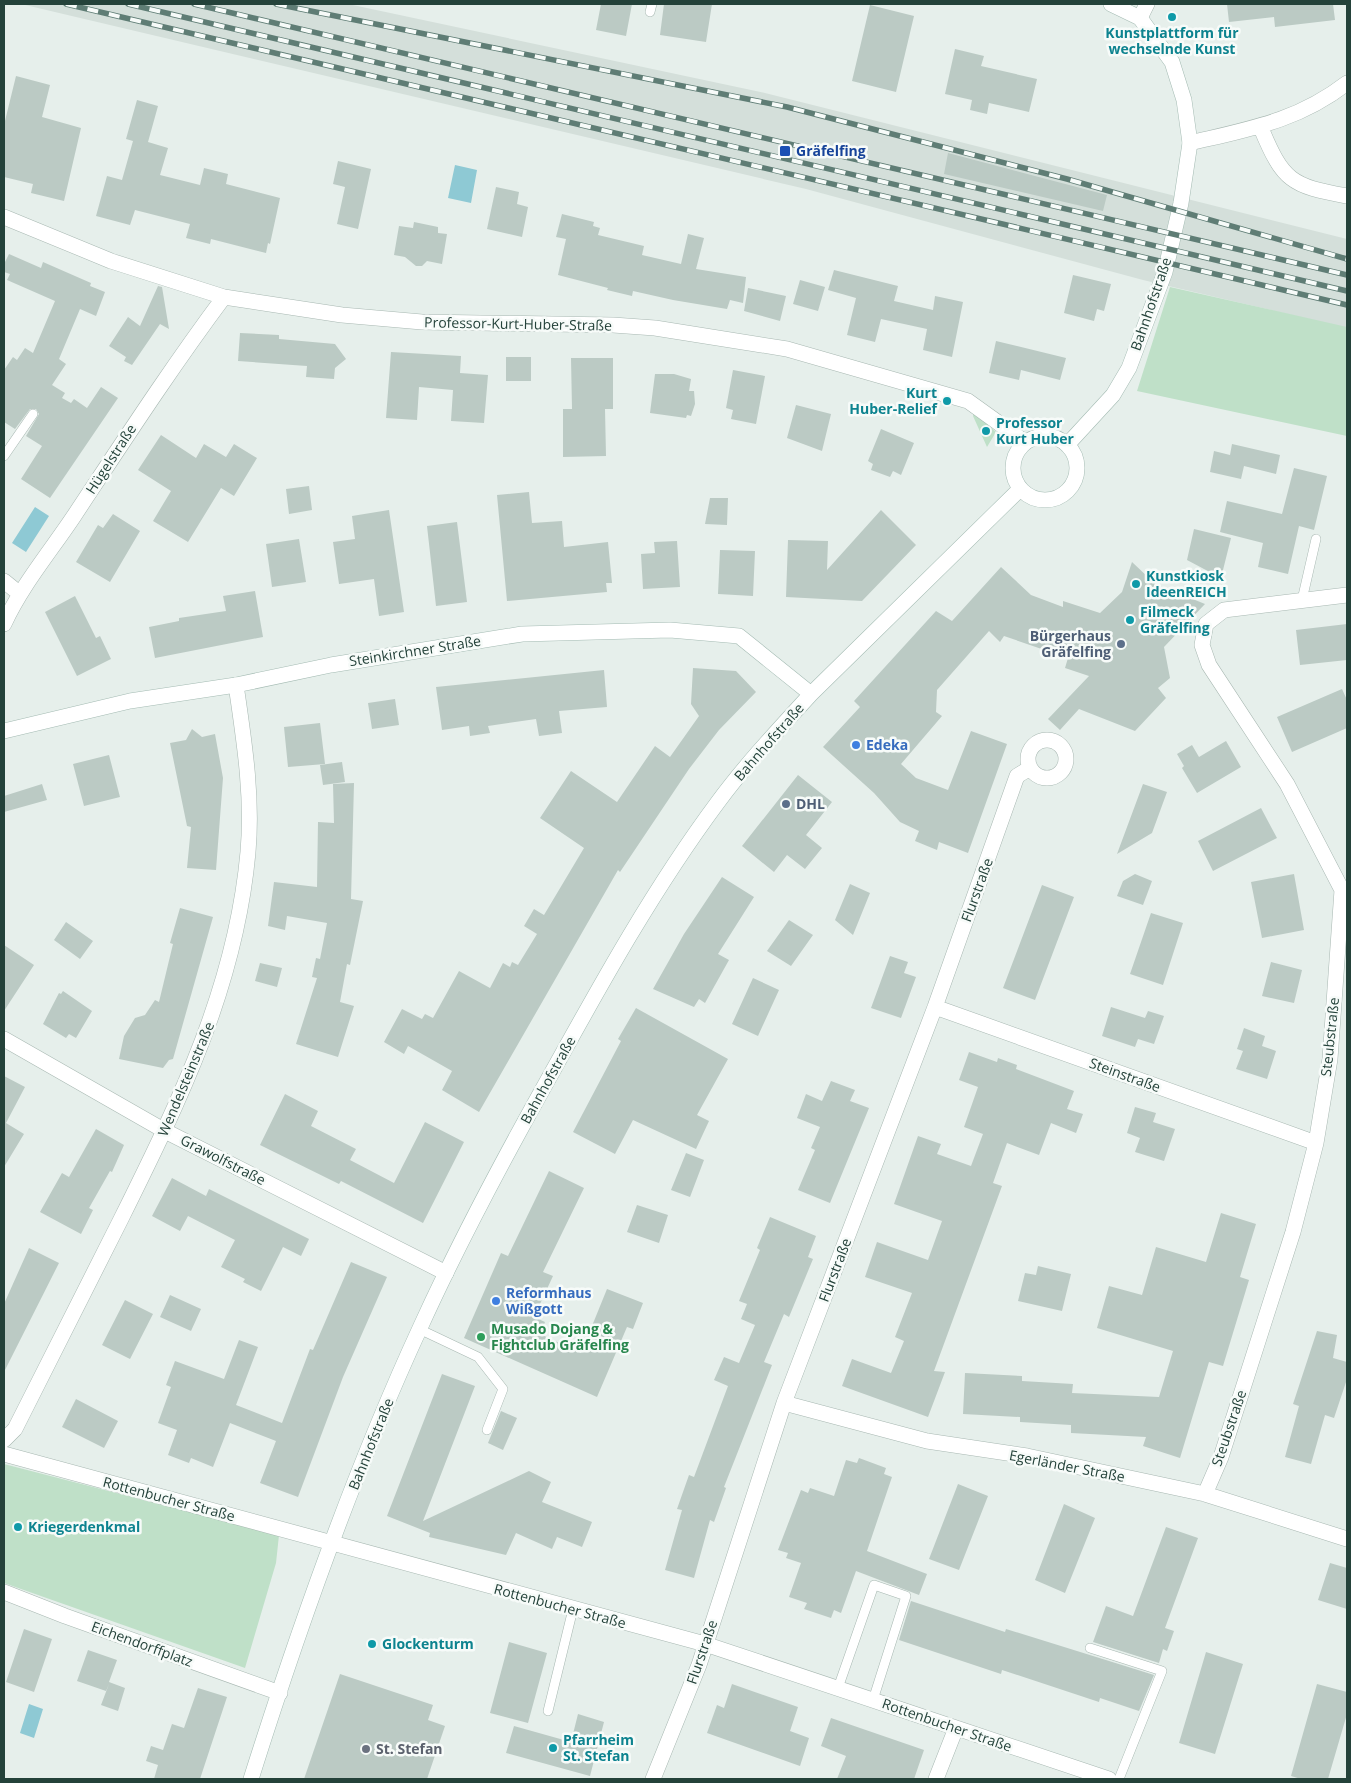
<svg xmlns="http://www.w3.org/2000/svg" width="1351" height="1783" viewBox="0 0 1351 1783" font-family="'Open Sans',sans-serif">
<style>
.built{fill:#d4dfda}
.green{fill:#bfe0c8}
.water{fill:#8ec9d4}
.building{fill:#bbcac4}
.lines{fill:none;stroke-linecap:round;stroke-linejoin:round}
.lane-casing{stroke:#a8b8b2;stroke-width:10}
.street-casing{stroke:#a8b8b2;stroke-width:16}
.secondary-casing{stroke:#a4bbb3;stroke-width:16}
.lane{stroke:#fff;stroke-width:9}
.street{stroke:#fff;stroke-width:15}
.secondary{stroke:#fff;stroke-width:15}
.rail-casing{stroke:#5f7d75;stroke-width:5.5}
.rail{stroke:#f7fbf9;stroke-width:4;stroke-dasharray:11;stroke-linecap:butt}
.culture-dot{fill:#0f9aa8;stroke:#f7fbf9;stroke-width:2}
.transit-dot{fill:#1a4fb4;stroke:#f7fbf9;stroke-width:2}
.service-dot{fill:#5c6f8a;stroke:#f7fbf9;stroke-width:2}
.shop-dot{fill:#3f7fe0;stroke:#f7fbf9;stroke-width:2}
.leisure-dot{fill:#2e9e5b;stroke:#f7fbf9;stroke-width:2}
.worship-dot{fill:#6b7280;stroke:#f7fbf9;stroke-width:2}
.labels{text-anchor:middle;stroke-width:5;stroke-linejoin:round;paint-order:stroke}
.culture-label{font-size:14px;font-weight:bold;fill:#0d838f;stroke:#f7fbf9;text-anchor:start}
.transit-label{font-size:14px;font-weight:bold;fill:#164399;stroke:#f7fbf9;text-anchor:start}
.street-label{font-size:14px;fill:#24423a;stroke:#f7fbf9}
.service-label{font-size:14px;font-weight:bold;fill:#4e5e75;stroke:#f7fbf9;text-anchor:end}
.shop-label{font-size:14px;font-weight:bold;fill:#366cbe;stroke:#f7fbf9;text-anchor:start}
.leisure-label{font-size:14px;font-weight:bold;fill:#27864d;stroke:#f7fbf9;text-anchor:start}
.worship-label{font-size:14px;font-weight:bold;fill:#5b616d;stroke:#f7fbf9;text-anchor:start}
</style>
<rect width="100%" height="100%" fill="#e6efeb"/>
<path class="built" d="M21,4H348L765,93L1347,239V328L1143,280L806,189Z"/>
<path class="green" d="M1170,287L1347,327V436L1137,391Z
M974,412L996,432L987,447L973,416Z
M4,1464L279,1535L276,1563L245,1668L4,1583Z"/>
<path class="water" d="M455,165L477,170L471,203L448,198Z
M35,507L49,516L26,552L12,543Z
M29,1704L43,1709L34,1738L20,1733Z"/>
<path class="building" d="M601,4H632L626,36L596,30Z
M664,4H712L706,42L660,35Z
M1227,4H1333L1335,20L1275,27L1274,17L1229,22Z
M870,5L914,16L896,92L852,81Z
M955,49L984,56L981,66L1037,79L1029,112L989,103L987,114L970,110L972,100L945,94Z
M16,76L50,85L42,117L81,128L64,201L31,193L33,184L4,177V125Z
M137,100L158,106L148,142L168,148L160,175L200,185L204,168L228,174L226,184L280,198L270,244L268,243L266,253L211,239L210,244L186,238L190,224L135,210L130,225L96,216L107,176L122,180L133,141L126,139Z
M948,153L1107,195L1103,211L944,174Z
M338,161L371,169L358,229L337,224L345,187L333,184Z
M496,187L519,192L517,204L528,207L522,237L487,229Z
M562,214L594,222L593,226L600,228L598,235L644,246L642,255L681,264L688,234L704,238L696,269L746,277L743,303L730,300L727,309L673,300L633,291L632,296L607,290L608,288L558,275L566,239L556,237Z
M414,222L438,227V233L447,234L442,264L427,261L422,266H416L405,257L394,255L399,226L413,228Z
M9,254L41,268L43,262L91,283L90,286L105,292L96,316L80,309L59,359L66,364L52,385L65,393L62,398L71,403L74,399L87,408L101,387L118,398L50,498L21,479L42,446L26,436L39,414L36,409H30L15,429L4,422V370L13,357L17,360L25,348L33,353L55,301L7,280L10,274L4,272V264Z
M834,270L898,286L894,301L933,310L935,296L963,302L952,357L923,350L927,329L881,319L875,342L847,335L856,298L828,290Z
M1073,275L1111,284L1104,311L1097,309L1094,321L1064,313Z
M800,280L825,287L818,311L793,304Z
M158,286L162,287L169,329L160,324L132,365L124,361L126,357L109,346L128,317L140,326Z
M748,288L786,296L780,321L744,311Z
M240,333L279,335V339L335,344L346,359L335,368L334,379L306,377L307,366L238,361Z
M996,341L1066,358L1060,380L1021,370L1019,380L989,373Z
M391,352L461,356L460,373L488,375L484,423L451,421L453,390L419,387L417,420L386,418Z
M506,357H531V381H506Z
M571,358H613V409H605L606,456L563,457V409H572Z
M733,370L765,376L756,424L731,419L733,410L726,408Z
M655,374H674L691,379L689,391H694L695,404L691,416L687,415L686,418L650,413Z
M796,405L831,414L822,451L787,438Z
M881,429L914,443L901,475L893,471L890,477L871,470L873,464L868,461Z
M161,435L196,458L204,444L226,457L234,444L257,458L234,496L221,488L188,542L153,521L171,491L138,470Z
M1232,444L1280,455L1276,474L1244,466L1241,479L1210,472L1214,451L1230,455Z
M1294,468L1327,476L1314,530L1299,526L1288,574L1258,567L1263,543L1220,532L1227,501L1282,514Z
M309,486L312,510L289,514L286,489Z
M529,492L532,523L562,521L564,547L608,542L612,583H606L607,592L507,601L497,495Z
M710,498H728L727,525L705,524Z
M389,510L404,612L379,616L374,579L339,584L333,542L355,539L352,516Z
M881,510L916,545L862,601L786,597L788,540L828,541L827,570Z
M113,514L140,531L110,582L76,562L98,525L103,528Z
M457,522L467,602L436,606L427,526Z
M1194,529L1231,538L1221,578L1187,560Z
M299,539L306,582L272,587L266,544Z
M677,541L680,587L643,589L641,554L655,553L654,542Z
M720,550L755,551L753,596L718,594Z
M1132,562L1168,596L1173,591L1205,604L1164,647L1170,678L1158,688L1166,698L1135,731L1079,709L1060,730L1048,719L1089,676L1065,668L1068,658L1004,636L1000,642L989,631L937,690L936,712L942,716L901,764L916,778L948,790L971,731L1007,744L968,853L939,842L937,850L915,841L919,831L900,822L874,793L823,747L860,707L854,701L936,611L952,621L1001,567L1031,595L1063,607V601L1100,613L1122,592Z
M255,591L263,637L155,658L149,627L179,621V618L226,611L223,596Z
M75,596L96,638L100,636L111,659L77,676L45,612Z
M1347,624V660L1300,665L1296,630Z
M693,668L736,671L756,692L719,730L689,769L620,872L618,870L479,1112L442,1090L452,1071L408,1046L404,1054L384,1042L402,1009L422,1019L425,1014L433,1018L459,971L490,988L503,963L510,967L512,962L518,965L537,934L524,926L534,909L544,915L584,848L540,818L571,771L617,802L655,746L670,757L699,716L691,704Z
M604,670L607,707L559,711L562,733L539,736L536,719L488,726L490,733L470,736L469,726L442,730L436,687Z
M1342,689L1347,700V728L1292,752L1277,717Z
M395,699L399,725L372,729L368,703Z
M320,723L325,764L288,767L284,727Z
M192,729L202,737L215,734L223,778L216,870L187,868L191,827L187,826L170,743L186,740Z
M1226,741L1241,767L1197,793L1182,768L1184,766L1177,754L1192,745L1199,757Z
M109,755L120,797L84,806L73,764Z
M342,762L345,782L323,785L320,765Z
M798,775L832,802L806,835L822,848L805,869L787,855L774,872L742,846Z
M354,783L351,899L363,901L350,965L347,964L340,1002L354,1006L338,1057L296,1044L317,978L312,977L316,958L320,959L327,923L287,916L285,930L268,926L274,882L317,887L318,822L334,823L333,784Z
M42,784L47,800L4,812V796Z
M1143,784L1167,792L1152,833L1117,854Z
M1261,808L1277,838L1213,871L1198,841Z
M1135,874L1152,881L1143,905L1117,896L1123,881Z
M1294,874L1304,930L1262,938L1251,882Z
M722,877L754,897L718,954L729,960L705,1003L699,999L694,1007L653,989L684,934Z
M850,884L870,893L853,935L835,920Z
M1042,885L1074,897L1035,1000L1003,988Z
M180,908L213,917L173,1059L169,1060L163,1068L119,1059L124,1036L135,1018L145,1015L155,1000L159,1002L173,944L170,943Z
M1151,913L1183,923L1163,985L1130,974Z
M789,920L813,935L791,966L767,951Z
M66,922L93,941L80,959L54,940Z
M4,945L34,965L4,1011Z
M890,956L908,962L904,973L916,977L901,1018L871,1008Z
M1271,962L1302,970L1294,1003L1262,996Z
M260,963L282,968L277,987L255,981Z
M753,978L779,990L758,1036L732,1024Z
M63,991L92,1011L76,1038L69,1034L66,1038L43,1024L59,993L61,994Z
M1111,1007L1145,1018L1148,1011L1164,1016L1154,1044L1138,1039L1135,1047L1102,1036Z
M636,1008L728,1059L697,1115L709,1121L696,1149L633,1120L615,1154L573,1132L621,1041L618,1039Z
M1244,1028L1265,1036L1262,1046L1276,1051L1267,1079L1236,1069L1243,1051L1237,1049Z
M969,1052L997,1062L998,1058L1017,1065L1016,1069L1074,1091L1067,1109L1083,1114L1076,1133L1051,1123L1039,1155L1007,1143L993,1183L1002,1186L934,1371L945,1372L928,1417L842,1386L852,1359L891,1373L904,1341L895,1337L912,1293L865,1277L877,1242L928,1260L942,1221L894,1204L918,1136L941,1144L937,1154L971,1166L983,1134L964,1127L978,1087L959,1080Z
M4,1076L25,1087L6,1123L24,1134L4,1167Z
M831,1081L855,1090L850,1101L869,1108L830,1203L798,1190L815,1150L811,1148L820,1127L797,1118L806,1094L822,1101Z
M285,1094L318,1111L311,1126L356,1149L350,1160L394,1183L425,1122L464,1142L423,1223L341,1181L339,1184L260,1145Z
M1135,1107L1156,1113L1153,1122L1175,1129L1164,1161L1135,1152L1140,1138L1127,1133Z
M96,1129L124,1145L112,1172L110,1171L89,1208L93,1210L81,1234L40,1212L62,1173L69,1177Z
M686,1153L704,1160L690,1197L671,1190Z
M549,1171L584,1188L543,1272L553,1276L534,1317L545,1322L540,1334L581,1353L607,1289L643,1303L633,1329L627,1327L597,1397L464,1338L501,1253L508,1256Z
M172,1178L206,1196L209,1189L309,1239L301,1256L283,1247L261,1291L243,1282L245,1279L221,1267L235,1240L188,1216L180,1231L152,1216Z
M637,1205L668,1215L659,1243L627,1232Z
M1221,1213L1256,1224L1240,1277L1249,1280L1223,1366L1209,1362L1180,1458L1143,1446L1146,1437L1071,1433V1425L1020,1422V1417L963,1414L965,1373L1022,1376V1381L1073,1384L1072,1393L1159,1397L1173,1351L1097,1328L1109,1286L1142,1295L1156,1247L1206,1262Z
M770,1217L816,1236L808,1257L813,1259L789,1317L784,1314L764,1362L772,1365L724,1487L726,1488L714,1522L710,1520L694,1578L665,1570L682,1510L677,1509L689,1475L694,1477L728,1386L714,1380L724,1357L739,1363L755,1325L741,1319L747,1304L739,1301L760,1250L757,1248Z
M29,1248L59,1263L4,1372V1304Z
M351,1262L387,1277L343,1377L298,1497L260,1483L276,1441L230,1423L213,1467L191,1458L189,1463L168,1455L177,1430L158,1423L171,1387L166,1385L175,1361L224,1379L239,1340L258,1347L236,1405L282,1423L310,1349L313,1350Z
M1038,1266L1071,1274L1062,1311L1018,1301L1025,1273L1036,1275Z
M170,1295L201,1309L191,1331L160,1317Z
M125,1300L153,1314L130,1359L102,1345Z
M1317,1331L1337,1335L1333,1358L1347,1362V1379L1334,1418L1325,1415L1311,1464L1285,1457L1299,1406L1293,1404Z
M442,1374L475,1386L423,1521L529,1471L551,1482L542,1502L592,1522L582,1547L557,1537L552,1549L516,1533L506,1555L429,1537L430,1533L387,1516Z
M76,1399L118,1421L104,1448L62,1427Z
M501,1411L517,1418L503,1450L488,1443Z
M859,1458L886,1468L884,1474L892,1477L867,1551L927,1574L919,1595L856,1571L841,1613L834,1610L831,1618L804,1609L807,1603L789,1597L801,1563L786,1558L788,1553L778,1550L801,1490L808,1493L810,1488L834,1496L846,1460L857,1463Z
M958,1484L988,1496L959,1570L929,1559Z
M1064,1504L1095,1518L1065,1593L1035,1580Z
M1166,1527L1198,1538L1165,1628L1174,1631L1167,1651L1163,1649L1159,1663L1093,1642L1106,1606L1133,1616Z
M1330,1563L1347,1568V1609L1318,1600Z
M911,1601L1005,1632L1006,1629L1154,1675L1139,1711L1100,1698L1099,1702L1002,1670L1001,1674L899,1640Z
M24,1629L52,1639L34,1692L6,1682Z
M509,1642L547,1653L528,1723L490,1713Z
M88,1650L117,1660L109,1682L125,1688L118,1711L101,1705L109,1684L106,1691L77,1681Z
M1206,1652L1243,1664L1215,1754L1179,1743Z
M340,1674L433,1705L428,1720L445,1726L427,1779H304Z
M732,1684L798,1707L790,1731L809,1738L800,1766L707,1733L717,1705L724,1708Z
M1317,1684L1347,1692V1714L1328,1779H1301L1291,1776Z
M198,1688L227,1697L200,1779H154L158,1765L146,1761L151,1746L163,1750L172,1724L184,1728Z
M578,1714L604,1722L590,1776L506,1753L514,1726L571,1742Z
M831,1718L924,1750L914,1779H837L846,1756L821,1746Z"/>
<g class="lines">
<g class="lane-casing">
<path id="lane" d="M650,12L652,4
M4,456L33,414
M1302,600L1316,539
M419,1329L478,1357L503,1389L487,1430
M1090,1648L1162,1671L1119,1779
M838,1688L874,1585L906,1596L873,1700
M548,1711L573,1609"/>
</g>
<g class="street-casing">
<path id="street" d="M1140,18L1147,4
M1261,128C1283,181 1291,186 1347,196
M1190,143C1249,129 1298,121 1347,83
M4,217L111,261L224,297L342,315L422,322L613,325L655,328L787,349L968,401L1025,442
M4,581L20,594
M4,624C22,585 50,552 74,516C123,442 171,368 224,297
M1028 759a19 19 0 1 1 38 0a19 19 0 1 1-38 0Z
M935,1007L1316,1143
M4,1039L165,1131L446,1273
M784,1403L927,1441L1027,1456L1205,1494L1347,1539
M4,1440L15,1429C50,1359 85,1289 121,1219C180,1100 236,986 248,852C253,796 244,740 236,685
M4,1454L705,1644L1109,1779
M1205,1494L1221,1457L1293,1232L1316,1143L1330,1059L1342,890L1287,784L1209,665L1202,645L1206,624L1224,610L1347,595
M4,1592L65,1616L280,1693
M653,1779L699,1665L784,1403L935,1007L1017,776L1030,768
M936,1779L956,1728"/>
</g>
<g class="secondary-casing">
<path id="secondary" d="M1013 468a32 32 0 1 1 64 0a32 32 0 1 1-64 0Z
M1067,445L1113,395L1129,368L1165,272L1181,203L1190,143L1184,100L1172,62L1140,18L1111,4
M4,731L130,701L236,685L331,665L522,634L670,630L739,636L811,694
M251,1779C299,1627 353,1473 420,1328C459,1242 504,1158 550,1076C602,982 654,888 718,802C746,764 779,729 811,694L1020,489"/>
</g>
<use href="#lane" class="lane"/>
<use href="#street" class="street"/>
<use href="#secondary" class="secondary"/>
<g class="rail-casing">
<path id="rail" d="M66,4L1347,305
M128,4L1347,291
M194,4L1347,275
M276,4L787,107L1067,179L1347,259"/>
</g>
<use href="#rail" class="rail"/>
</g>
<g class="culture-dot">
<circle cx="1172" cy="17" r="5"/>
<circle cx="947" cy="401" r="5"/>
<circle cx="986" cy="431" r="5"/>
<circle cx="1136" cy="584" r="5"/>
<circle cx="1130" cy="620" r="5"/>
<circle cx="18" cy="1527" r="5"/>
<circle cx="372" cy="1644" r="5"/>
<circle cx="553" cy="1748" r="5"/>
</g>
<rect class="transit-dot" x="779" y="145" width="12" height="12" rx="2.5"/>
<g class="service-dot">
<circle cx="1121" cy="644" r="5"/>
<circle cx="786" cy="804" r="5"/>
</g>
<g class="shop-dot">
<circle cx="856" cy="745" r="5"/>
<circle cx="496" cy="1301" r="5"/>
</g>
<circle class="leisure-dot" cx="481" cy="1337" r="5"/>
<circle class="worship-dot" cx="366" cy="1749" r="5"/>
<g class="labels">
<g class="culture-label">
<text x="1172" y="38" text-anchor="middle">Kunstplattform für<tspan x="1172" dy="16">wechselnde Kunst</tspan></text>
<text x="937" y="398" text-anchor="end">Kurt<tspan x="937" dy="16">Huber-Relief</tspan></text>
<text x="996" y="428">Professor<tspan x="996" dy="16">Kurt Huber</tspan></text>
<text x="1146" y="581">Kunstkiosk<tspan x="1146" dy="16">IdeenREICH</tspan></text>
<text x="1140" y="617">Filmeck<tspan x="1140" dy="16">Gräfelfing</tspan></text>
<text x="28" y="1532">Kriegerdenkmal</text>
<text x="382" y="1649">Glockenturm</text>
<text x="563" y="1745">Pfarrheim<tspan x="563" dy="16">St. Stefan</tspan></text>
</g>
<g class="transit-label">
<text x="796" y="156">Gräfelfing</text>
</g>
<g class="street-label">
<text transform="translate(1151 304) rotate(-71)" y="5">Bahnhofstraße</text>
<text transform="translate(518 324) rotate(1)" y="5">Professor-Kurt-Huber-Straße</text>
<text transform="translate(111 459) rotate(-57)" y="5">Hügelstraße</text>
<text transform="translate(415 651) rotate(-9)" y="5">Steinkirchner Straße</text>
<text transform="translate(769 742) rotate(-49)" y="5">Bahnhofstraße</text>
<text transform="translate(977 890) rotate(-70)" y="5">Flurstraße</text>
<text transform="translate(1330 1037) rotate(-84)" y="5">Steubstraße</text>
<text transform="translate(1125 1075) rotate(20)" y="5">Steinstraße</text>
<text transform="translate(186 1079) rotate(-67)" y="5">Wendelsteinstraße</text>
<text transform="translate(548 1080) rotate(-61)" y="5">Bahnhofstraße</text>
<text transform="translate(223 1160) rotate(27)" y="5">Grawolfstraße</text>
<text transform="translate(835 1270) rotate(-69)" y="5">Flurstraße</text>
<text transform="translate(1229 1428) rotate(-71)" y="5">Steubstraße</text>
<text transform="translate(371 1444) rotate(-68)" y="5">Bahnhofstraße</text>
<text transform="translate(1067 1466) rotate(11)" y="5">Egerländer Straße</text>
<text transform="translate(169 1499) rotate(15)" y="5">Rottenbucher Straße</text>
<text transform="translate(560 1606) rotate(15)" y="5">Rottenbucher Straße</text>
<text transform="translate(142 1644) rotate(20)" y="5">Eichendorffplatz</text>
<text transform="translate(702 1652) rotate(-71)" y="5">Flurstraße</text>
<text transform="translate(947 1725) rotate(19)" y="5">Rottenbucher Straße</text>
</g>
<g class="service-label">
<text x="1111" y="641">Bürgerhaus<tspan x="1111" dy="16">Gräfelfing</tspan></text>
<text x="796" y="809" text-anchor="start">DHL</text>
</g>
<g class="shop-label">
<text x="866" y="750">Edeka</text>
<text x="506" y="1298">Reformhaus<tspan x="506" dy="16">Wißgott</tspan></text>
</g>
<g class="leisure-label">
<text x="491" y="1334">Musado Dojang &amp;<tspan x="491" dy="16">Fightclub Gräfelfing</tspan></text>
</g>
<g class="worship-label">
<text x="376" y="1754">St. Stefan</text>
</g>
</g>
<rect width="1351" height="1783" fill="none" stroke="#24423a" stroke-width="10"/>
</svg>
